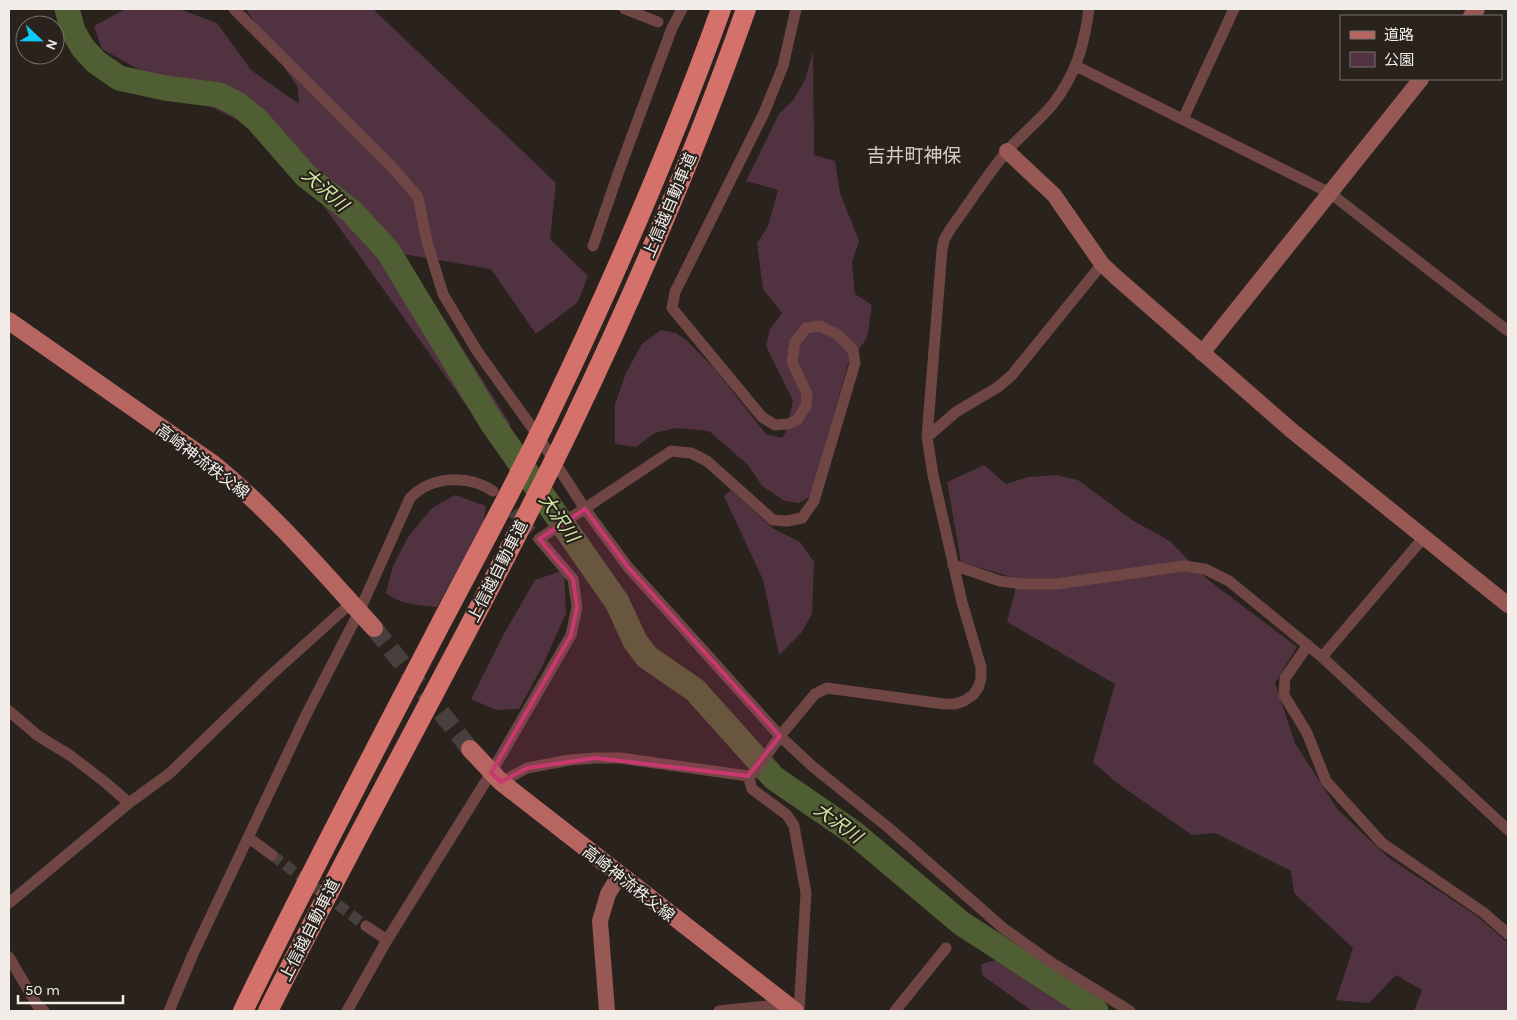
<svg xmlns="http://www.w3.org/2000/svg" width="1517" height="1020" viewBox="0 0 1517 1020" font-family="Karla,'Noto Sans JP',sans-serif">
<style>
.green{fill:#513240}
.lines{fill:none;stroke-linecap:round;stroke-linejoin:round}
.river{stroke:#505e33;stroke-width:25}
.street-tunnel{stroke:#47403c;stroke-width:11;stroke-dasharray:11 5.5;stroke-linecap:butt}
.primary-tunnel{stroke:#47403c;stroke-width:18;stroke-dasharray:18 9;stroke-linecap:butt}
.street{stroke:#6f4643;stroke-width:11}
.secondary{stroke:#985854;stroke-width:16}
.primary{stroke:#b76560;stroke-width:18}
.highway{stroke:#d4716b;stroke-width:20}
.marked{fill:#c93870;fill-opacity:0.2;stroke:#c93870;stroke-width:4;stroke-linejoin:round}
.labels{text-anchor:middle;stroke-width:4.5;stroke-linejoin:round;paint-order:stroke}
.street-label{font-size:16px;fill:#f2ede9;stroke:#29221d}
.water-label{font-size:18px;font-style:italic;fill:#d4eca5;stroke:#29221d}
.quarter-label{font-size:19px;fill:#d5cbc4;stroke:#29221d}
</style>
<rect width="100%" height="100%" fill="#29221d"/>
<path class="green" d="M125,9H179L217,23L251,70L299,104L298,88L246,9H373L556,183L550,239L588,276L578,302L536,334L491,269L403,254L511,425L491,440L321,202L252,127L170,87L102,49L94,26Z
M813,52L814,155L835,161L840,193L859,241L852,262L855,294L872,305L867,338L848,364L811,496L799,503L785,501L762,486L748,465L709,431L676,428L655,433L636,447L615,444V404L626,373L642,344L661,330L676,333L686,340L714,368L766,434L782,438L786,432L793,401L766,346L770,329L782,313L763,289L757,243L768,226L778,190L746,181L779,114L794,99L805,80Z
M984,465L1006,484L1028,477L1057,475L1078,480L1132,520L1170,541L1207,579L1297,647L1275,683L1295,743L1338,810L1389,858L1477,916L1508,943V1011H1414L1422,990L1396,975L1369,1003L1336,1000L1353,948L1294,893L1291,871L1215,833L1192,835L1117,783L1093,762L1115,684L1007,622L1015,591V578L961,562L947,482Z
M731,490L774,529L800,542L814,562L812,614L801,633L779,655L763,580L724,496Z
M455,495L486,506L483,525L437,607C420,605 400,605 386,593L393,566L408,537L432,508Z
M564,570L566,613L542,667L519,709L496,710L471,699L505,632L535,580Z
M996,960L1081,1011H1032L982,975L981,964Z"/>
<g class="lines">
<path class="river" d="M67,9L73,31L83,48L96,62L119,78L165,88L219,95L239,105L257,120L306,176L351,211L388,251L492,423L617,602L635,641L647,657L695,690L774,778L854,833L961,923L1096,1011"/>
<path class="street-tunnel" d="M501,500L539,539
M272,855L366,926"/>
<path class="primary-tunnel" d="M374,628L470,749"/>
<path class="street" d="M234,9L392,167L418,197L427,242L443,294L477,351L536,433L585,509L628,567L711,659L780,736L812,766L890,829L1003,928L1052,963L1130,1011
M625,9L658,22
M1076,66L1330,193L1508,331
M1183,119L1234,9
M593,246L619,171L672,28L682,9
M927,437L956,412L998,387L1012,375L1102,264
M953,565L1000,581L1022,584H1056L1183,566L1205,569L1229,581L1322,657L1508,830
M1308,645L1285,678L1284,695L1307,733L1326,781L1382,843L1484,913L1508,934
M1322,657L1424,537
M9,711L37,735L71,756L106,783L129,803
M748,776L752,789L787,815L794,826L806,893L799,1011
M501,782L527,768L570,760L596,758H620L748,776L754,773L780,736L815,694L827,688L944,704H955L964,701L973,695L978,688L981,679V667L962,602L933,475L927,437L942,250L944,240L951,228C970,202 987,175 1007,151C1022,134 1039,121 1053,104C1076,74 1084,46 1089,9
M249,838L272,855
M9,903L129,803L170,773L270,676L351,603
M366,926L387,940
M9,957L37,1005L44,1011
M169,1011L193,954L306,715L359,612L410,498C431,476 468,474 493,491
M347,1011L387,940L491,773L571,635L577,607L573,579L539,539L671,451L691,453L707,461L773,520L787,521L802,518L814,501L855,363L853,350L837,334L820,326L806,328L795,342L792,362L807,394L806,406L797,420L788,424L775,425L762,417L672,308L675,292L764,113L783,66L796,9
M719,1011L785,1004
M895,1011L946,948"/>
<path class="secondary" d="M1471,16L1477,9
M1007,151L1054,195L1102,264L1117,278L1291,430L1508,605
M1202,353L1421,79
M607,1011L600,921L608,894L619,876"/>
<path class="primary" d="M9,321L212,463C272,512 322,571 374,628
M470,749L501,782L795,1011"/>
<path class="highway" d="M243,1011C306,881 374,752 441,623C478,552 517,482 551,410C614,279 672,145 721,9
M268,1011C366,815 475,624 571,426C636,290 696,151 746,9"/>
</g>
<path class="marked" d="M585,509L628,567L780,736L748,776L596,758L527,768L501,782L491,773L571,635L577,607L573,579L539,539Z"/>
<g class="labels">
<g class="street-label">
<text transform="translate(669 205) rotate(-67)" y="6">上信越自動車道</text>
<text transform="translate(203 461) rotate(37)" y="6">高崎神流秩父線</text>
<text transform="translate(497 571) rotate(-63)" y="6">上信越自動車道</text>
<text transform="translate(629 883) rotate(38)" y="6">高崎神流秩父線</text>
<text transform="translate(309 930) rotate(-63)" y="6">上信越自動車道</text>
</g>
<g class="water-label">
<text transform="translate(325 190) rotate(41)" y="6">大沢川</text>
<text transform="translate(559 518) rotate(55)" y="6">大沢川</text>
<text transform="translate(838 823) rotate(36)" y="6">大沢川</text>
</g>
<g class="quarter-label">
<text x="914" y="162">吉井町神保</text>
</g>
</g>
<rect width="1517" height="1020" fill="none" stroke="#f2ede9" stroke-width="20"/>
<rect x="1340" y="15" width="162" height="65" fill="#29221d" stroke="#79736f"/>
<rect x="1350" y="31" width="25" height="8" fill="#b76560" stroke="#79736f"/>
<text x="1384" y="40" font-size="15" fill="#f2ede9">道路</text>
<rect x="1350" y="52" width="25" height="15" fill="#513240" stroke="#79736f"/>
<text x="1384" y="65" font-size="15" fill="#f2ede9">公園</text>
<g transform="translate(40 40) rotate(112)"><circle r="24" fill="#29221d" stroke="#79736f"/>
<path d="M0-4L9 19L0 12L-9 19Z" fill="#0dcafa"/>
<text y="-8" font-size="14" font-weight="bold" text-anchor="middle" fill="#f2ede9">N</text>
</g>
<path d="M18 995v8h105v-8" fill="none" stroke="#f2ede9" stroke-width="2.5"/>
<text x="25" y="995" font-size="15" fill="#f2ede9" stroke="#29221d" stroke-width="4" paint-order="stroke">50 m</text>
</svg>
